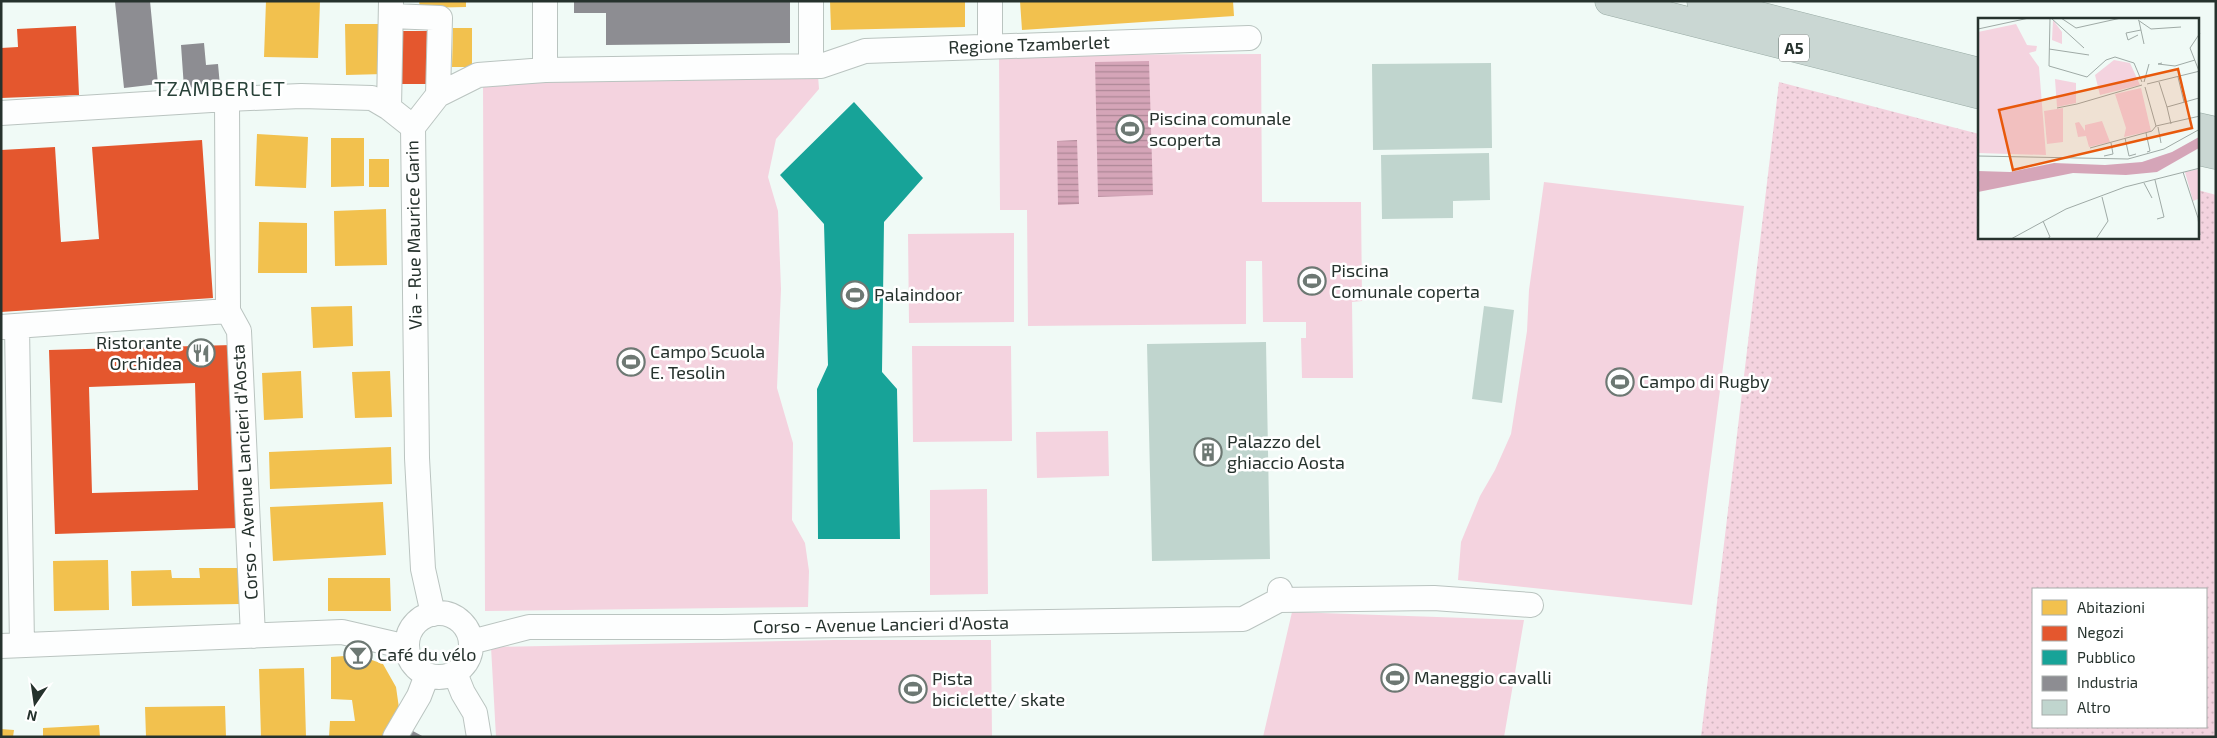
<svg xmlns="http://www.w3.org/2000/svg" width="2217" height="738" viewBox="0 0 2217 738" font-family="'Exo 2',sans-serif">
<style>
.grass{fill:url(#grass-dots);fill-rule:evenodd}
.park{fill:#f4d3df}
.water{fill:url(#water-rules)}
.homes{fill:#f2c14e}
.shops{fill:#e4572e;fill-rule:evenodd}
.public{fill:#17a398}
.industry{fill:#8d8d92}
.building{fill:#c0d5ce}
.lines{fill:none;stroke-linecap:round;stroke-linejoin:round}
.minor-casing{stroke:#bac4c0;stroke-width:26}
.highway-casing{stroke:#99aba5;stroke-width:29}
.minor{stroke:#fdfefe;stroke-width:24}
.highway{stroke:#cad7d3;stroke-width:28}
.labels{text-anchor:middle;stroke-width:5;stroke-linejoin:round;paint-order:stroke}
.shield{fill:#fff;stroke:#67706c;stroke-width:1}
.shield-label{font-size:16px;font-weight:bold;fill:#26322d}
.street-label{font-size:18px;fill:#26322d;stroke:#fff}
.poi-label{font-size:18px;fill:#26322d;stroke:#fff;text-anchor:start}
.quarter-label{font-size:20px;letter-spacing:1px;fill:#284138;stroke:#fff}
.inset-road{fill:none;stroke:#9faaa6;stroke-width:1}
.view{fill:#e8590c;fill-opacity:0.15;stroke:#e8590c;stroke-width:2.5}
.inset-edge{fill:none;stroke:#26322d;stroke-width:2.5}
</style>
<defs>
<pattern id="grass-dots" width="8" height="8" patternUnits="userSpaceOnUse" patternTransform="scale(1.25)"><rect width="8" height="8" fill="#f4d3df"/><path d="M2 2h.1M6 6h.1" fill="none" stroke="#d1b6c0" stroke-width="1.8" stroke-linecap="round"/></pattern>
<pattern id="water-rules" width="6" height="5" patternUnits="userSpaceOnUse" patternTransform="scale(1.25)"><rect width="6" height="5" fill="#d5a5b8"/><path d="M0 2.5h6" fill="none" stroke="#ad8796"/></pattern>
</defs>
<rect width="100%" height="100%" fill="#f0faf6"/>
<path class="grass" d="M1779,82L1979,134L1980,238H2198V190L2216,195V737H1701ZM2033,589H2206V727H2033Z"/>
<path class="park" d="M1261,54L1262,202H1361L1362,301L1352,302L1353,378H1302L1301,338H1306V322H1263L1262,261H1246V324L1028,326L1027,210H1000L999,55Z
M818,76L819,89L776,139L768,177L778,211L781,289L777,388L793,443L792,520L805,543L809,571L808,607L485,611L483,82Z
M1544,182L1744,206L1692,605L1458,580L1461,542L1480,496L1495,470L1511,434L1527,331L1529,290Z
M1014,233V322L909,323L908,234Z
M912,346H1011L1012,441L913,442Z
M1108,431L1109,476L1037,478L1036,432Z
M987,489L988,594L930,595V490Z
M1292,612L1524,620L1504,737H1263Z
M834,640H991L992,737H496L491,647Z"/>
<path class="water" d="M1149,61L1153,195L1098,197L1095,62Z
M1077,140L1079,204L1058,205L1057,141Z"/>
<path class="homes" d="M266,1H320L318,58L264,57Z
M419,1H466V7L420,8Z
M830,1H965V27L831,30Z
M1020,1H1233L1234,16L1022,30Z
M345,24H383L384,74L346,75Z
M453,28H472V67H452Z
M257,134L308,137L306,188L255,186Z
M331,138H364V186L331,187Z
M369,159H389V187H369Z
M386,209L387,265L335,266L334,211Z
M259,222L307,223V273H258Z
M352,306L353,346L313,348L311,307Z
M301,371L303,418L264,420L262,373Z
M390,371L392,417L355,418L352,372Z
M391,447L392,484L270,489L269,452Z
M383,502L386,555L273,561L270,507Z
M108,560L109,610L54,611L53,561Z
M199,568H238L239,604L132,606L131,571L171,570L172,578H200Z
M328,578H390L391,611H328Z
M358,655L383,664L396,687L399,708L383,737H329L330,721H355L352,700L331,699V657Z
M304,668L306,737H261L259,669Z
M225,706L226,737H146L145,707Z
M99,725L100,737H43V728Z
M1,729L14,730L13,737H1Z"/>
<path class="shops" d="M76,26L79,95L1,98V48L18,47L17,29Z
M397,31H427L426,84H396Z
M202,140L213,298L1,312V150L55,147L61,242L99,239L92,147Z
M232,345L237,528L55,534L49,350ZM195,383L198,490L92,493L89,387Z"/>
<path class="public" d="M854,102L923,178L884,222L882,372L897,389L900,539H818L817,389L828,365L824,224L780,175Z"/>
<path class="industry" d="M150,1L158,84L124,88L115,2Z
M574,1H790V43L606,45V13H574Z
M204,43L206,65L218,64L220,86L184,88L181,45Z
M411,730L424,737H408Z"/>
<path class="building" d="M1491,63L1492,148L1373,150L1372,64Z
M1489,153L1490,200L1453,201V218L1382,219L1381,155Z
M1484,306L1514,310L1502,403L1472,399Z
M1266,342L1270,559L1152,561L1147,344Z"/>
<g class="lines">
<g class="minor-casing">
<path id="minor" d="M811,1V66
M391,16L440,18L438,95
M990,46V1
M545,70V1
M389,108L391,1
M1,113L227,99L301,96L372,98L389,108L413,127
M413,127L438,95L478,75L545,70L821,66L865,51L1249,38
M413,127L417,458L423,569L433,614
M228,311L239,331L253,636
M17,326L22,645
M1,327L228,311L227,99
M1279,600L1434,598L1531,605
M407 645a32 32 0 1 1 64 0a32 32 0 1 1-64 0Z
M471,642L529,627H721L1243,619L1279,600L1280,590
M1,646L342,632L407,647
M455,673L463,693L475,713L479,737
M395,737L419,696L427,675"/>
</g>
<g class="highway-casing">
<path id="highway" d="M1609,1L1980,95
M1701,1L1980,72
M2198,127L2216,131
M2198,151L2216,155"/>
</g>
<use href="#minor" class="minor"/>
<use href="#highway" class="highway"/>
</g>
<defs>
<g id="stadium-ring" transform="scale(1.4375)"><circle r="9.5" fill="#fff" stroke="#6d7873" stroke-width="1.5"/><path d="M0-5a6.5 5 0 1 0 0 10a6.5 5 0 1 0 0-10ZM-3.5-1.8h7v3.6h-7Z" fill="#6d7873"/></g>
<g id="restaurant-ring" transform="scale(1.4375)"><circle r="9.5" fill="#fff" stroke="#6d7873" stroke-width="1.5"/><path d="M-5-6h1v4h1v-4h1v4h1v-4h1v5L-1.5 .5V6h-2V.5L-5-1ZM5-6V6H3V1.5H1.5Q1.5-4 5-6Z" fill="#6d7873"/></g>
<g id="building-ring" transform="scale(1.4375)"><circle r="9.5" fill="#fff" stroke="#6d7873" stroke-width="1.5"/><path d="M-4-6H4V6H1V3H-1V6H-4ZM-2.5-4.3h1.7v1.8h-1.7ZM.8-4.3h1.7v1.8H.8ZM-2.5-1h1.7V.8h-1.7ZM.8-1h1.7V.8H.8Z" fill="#6d7873"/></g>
<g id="bar-ring" transform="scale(1.4375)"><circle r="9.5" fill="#fff" stroke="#6d7873" stroke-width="1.5"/><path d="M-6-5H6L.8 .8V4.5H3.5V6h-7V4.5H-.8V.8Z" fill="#6d7873"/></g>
</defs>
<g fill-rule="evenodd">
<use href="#stadium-ring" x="1130" y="129"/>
<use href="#stadium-ring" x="1312" y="281"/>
<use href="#stadium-ring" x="855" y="295"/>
<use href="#restaurant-ring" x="201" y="353"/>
<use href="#stadium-ring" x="631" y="362"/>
<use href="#stadium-ring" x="1620" y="382"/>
<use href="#building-ring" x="1208" y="452"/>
<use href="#bar-ring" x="358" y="655"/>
<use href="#stadium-ring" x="1395" y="678"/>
<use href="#stadium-ring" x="913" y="689"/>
</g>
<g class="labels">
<rect class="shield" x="1779" y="34.5" width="30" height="27" rx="4"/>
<g class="shield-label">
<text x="1794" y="54">A5</text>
</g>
<g class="street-label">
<text transform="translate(1029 45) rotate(-2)" y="6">Regione Tzamberlet</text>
<text transform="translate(414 235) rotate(-91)" y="6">Via - Rue Maurice Garin</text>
<text transform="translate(245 472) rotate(-93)" y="6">Corso - Avenue Lancieri d'Aosta</text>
<text transform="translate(881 625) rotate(-1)" y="6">Corso - Avenue Lancieri d'Aosta</text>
</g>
<g class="poi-label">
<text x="1149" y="125">Piscina comunale<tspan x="1149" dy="21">scoperta</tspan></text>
<text x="1331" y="277">Piscina<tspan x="1331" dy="21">Comunale coperta</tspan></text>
<text x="874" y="301">Palaindoor</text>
<text x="182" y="349" text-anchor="end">Ristorante<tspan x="182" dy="21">Orchidea</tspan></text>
<text x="650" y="358">Campo Scuola<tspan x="650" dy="21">E. Tesolin</tspan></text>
<text x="1639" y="388">Campo di Rugby</text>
<text x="1227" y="448">Palazzo del<tspan x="1227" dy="21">ghiaccio Aosta</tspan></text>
<text x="377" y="661">Café du vélo</text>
<text x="1414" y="684">Maneggio cavalli</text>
<text x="932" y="685">Pista<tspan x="932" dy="21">biciclette/ skate</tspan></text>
</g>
<g class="quarter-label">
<text x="220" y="96">TZAMBERLET</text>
</g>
</g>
<g transform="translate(1978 18)">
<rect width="221" height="221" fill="#f0faf6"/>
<path d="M38,6L49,27L59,28L58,33L51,35L61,49L68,137L0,135V14ZM221,151V185L220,181L215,183L207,154Z" fill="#f4d3df"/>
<path d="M75,2L84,14V26L74,22ZM136,42L152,45L162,67L122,77L117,57ZM77,61L98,65V85L79,89ZM163,70L173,113L146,119L148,110L137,76ZM85,90V124L69,126L66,93ZM124,103L132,124L111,129L108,118L100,119L97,105L101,104L107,113V107Z" fill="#f4d3df"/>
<path d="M221,119V130L179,154L148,157L95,155L0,174V153L32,154L76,145L127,147L164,144L194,134Z" fill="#d5a5b8"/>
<path class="inset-road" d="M72,0L71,48L109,59L128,42L137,39L156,45L164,64M73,0L106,30M83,0L98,10L143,0M160,2L173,11L203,9M161,3L166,26M0,11L51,0M160,17L150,22L148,15L163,12M71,31L111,37M184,45L180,46L197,48L217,42M221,53L212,30L222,15M200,59L206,84M166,64L171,46M181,64L189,89M169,66L222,53M167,69L178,108M99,86L164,67M79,90L99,86M193,106L189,89L221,80M178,108L222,98M180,109L183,125M168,115L172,133L169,134M147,120L151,138L158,136M112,130L174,113L178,108M0,138L150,141L186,131L222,111M126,138L135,136L133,125M205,154L220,200L222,217M177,162L186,199L179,201M166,165L174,180M65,203L72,219L69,221M33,221L88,191L147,169L222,150M118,221L130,203L124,179"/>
<path class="view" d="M200,51L214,110L35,152L21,92Z"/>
<rect width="221" height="221" class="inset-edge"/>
</g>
<rect width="2217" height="738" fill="none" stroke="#26322d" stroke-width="5"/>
<rect x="2032" y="588" width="175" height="140" fill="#ffffff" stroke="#a8adab"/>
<rect x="2042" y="600" width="25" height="15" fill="#f2c14e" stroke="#a8adab"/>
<text x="2077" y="613" font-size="15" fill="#26322d">Abitazioni</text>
<rect x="2042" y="626" width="25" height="15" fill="#e4572e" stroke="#a8adab"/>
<text x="2077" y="638" font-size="15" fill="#26322d">Negozi</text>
<rect x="2042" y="650" width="25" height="15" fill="#17a398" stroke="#a8adab"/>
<text x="2077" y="663" font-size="15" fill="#26322d">Pubblico</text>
<rect x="2042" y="676" width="25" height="15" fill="#8d8d92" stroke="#a8adab"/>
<text x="2077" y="688" font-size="15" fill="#26322d">Industria</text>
<rect x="2042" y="700" width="25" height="15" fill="#c0d5ce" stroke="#a8adab"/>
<text x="2077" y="713" font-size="15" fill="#26322d">Altro</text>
<g transform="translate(35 703) rotate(193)" stroke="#ffffff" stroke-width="4" paint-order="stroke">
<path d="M0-4L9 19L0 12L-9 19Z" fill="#26322d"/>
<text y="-8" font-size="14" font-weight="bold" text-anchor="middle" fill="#26322d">N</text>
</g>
</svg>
